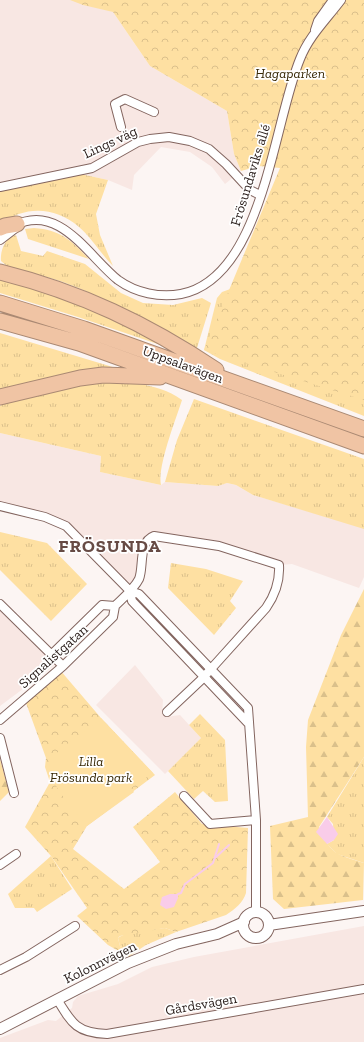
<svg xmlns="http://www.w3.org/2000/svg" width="364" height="1042" viewBox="0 0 364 1042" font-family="'Zilla Slab',serif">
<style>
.built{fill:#f8e7e3}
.grass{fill:url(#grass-tufts)}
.forest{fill:url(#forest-firs)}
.park{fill:url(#park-crowns)}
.garden{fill:#fee0a2}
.water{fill:#f9cce9}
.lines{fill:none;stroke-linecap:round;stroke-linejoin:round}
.stream{stroke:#f9cce9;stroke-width:2}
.minor-casing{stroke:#83655f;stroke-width:10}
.tertiary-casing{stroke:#83655f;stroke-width:12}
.motorway-casing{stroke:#aa8973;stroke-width:17}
.minor{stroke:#fff;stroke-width:8}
.tertiary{stroke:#fff;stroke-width:10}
.motorway{stroke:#f0c4a4;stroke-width:15}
.labels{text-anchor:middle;stroke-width:3.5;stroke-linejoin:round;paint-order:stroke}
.park-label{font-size:14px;font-style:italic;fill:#382906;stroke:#fff}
.street-label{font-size:14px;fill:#271b18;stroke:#fff}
.district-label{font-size:18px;font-weight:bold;letter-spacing:1px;fill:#674b45;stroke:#fff}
</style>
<defs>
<pattern id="grass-tufts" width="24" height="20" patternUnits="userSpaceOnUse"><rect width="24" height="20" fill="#fee0a2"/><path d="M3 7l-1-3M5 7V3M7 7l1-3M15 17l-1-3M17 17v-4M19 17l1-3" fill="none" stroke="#dac08b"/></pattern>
<pattern id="forest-firs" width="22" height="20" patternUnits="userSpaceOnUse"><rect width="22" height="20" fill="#fee0a2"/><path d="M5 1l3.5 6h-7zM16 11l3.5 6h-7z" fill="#dac08b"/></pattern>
<pattern id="park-crowns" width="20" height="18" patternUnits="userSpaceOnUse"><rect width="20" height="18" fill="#fee0a2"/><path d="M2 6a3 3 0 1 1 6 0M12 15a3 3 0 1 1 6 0" fill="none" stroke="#dac08b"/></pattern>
</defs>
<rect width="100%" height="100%" fill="#fcf5f3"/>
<path class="built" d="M0,0H78L113,12L150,66L227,111L234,154L241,171L225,184L212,167L190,152L161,147L134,175L132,190L108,180L62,170L0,184Z
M0,433L101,456L100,472L161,485L165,482L218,486L227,483L236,485L253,495L364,528V577L359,588L292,564L280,565L220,545L148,538L138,579L130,590L66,526L0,505Z
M0,611L55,665L0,706Z
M135,665L163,700L162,714L166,717L180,715L201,738L165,774L96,705Z
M364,926V1042H0V1038L48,1020L56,1021L72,1008L73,1002L78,996L118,984L152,967L194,957Z"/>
<path class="grass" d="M76,173L108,180L96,214L100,235L113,266C101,254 91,237 79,227C54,206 25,206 0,224V190Z
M34,228C61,230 71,240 89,259L28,239L25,229Z
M16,235L21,251L43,256L47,251L85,264L121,293L143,303L173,305L202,298L211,303L196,351C153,326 110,299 63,282C45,276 26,272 7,266L1,261C0,251 5,237 16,235Z
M0,276L59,292L187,354L78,317L0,293Z
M233,288L364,358V416L220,359L204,350L217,298L222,292Z
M0,333L126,371L0,392Z
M87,381C120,383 155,380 182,400C176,419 157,467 161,485L100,472L101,456L0,433V406L6,402Z
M194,399L364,459V529L253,495L236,485L227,483L218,486L165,482L177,440Z
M0,532L47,543L87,584L51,621L0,570Z
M171,563L206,569L243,581L230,601L236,608L214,635L168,588Z
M200,714L225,740L228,801L215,802L203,791L194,799L168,771L201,738L189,725Z
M364,757V863L337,854L327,844L334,840L333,824L327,817Z
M51,856L72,889L37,912L34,908H15L8,894Z
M165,928L176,932L146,945L134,953L120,946L118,938C126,931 153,930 165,928Z"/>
<path class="forest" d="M364,589V757L319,827C331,855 336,854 364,863L363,900L284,909L273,899L270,826L308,817L306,747L308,720L341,635Z
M0,759L9,792L0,801Z"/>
<path class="park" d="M70,0H364V400L204,350L280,168L259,166L241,171L234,154L227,111L150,66L113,12L83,5Z
M60,670L101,718L155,775L87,826L73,849L124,889L160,862L133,827L175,792L202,824L248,828L246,893C243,903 235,909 226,915L176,932L165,928L120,936L118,938L120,946L134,953L129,957L108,945L77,916L87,908L51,856L25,827L50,782L45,767L46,758L26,703Z"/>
<path class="garden" d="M101,718L153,773L131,788L134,792L87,826C76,813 42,777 51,760C56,750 91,727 101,718Z"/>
<path class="water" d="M327,817L338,834L334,840L327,844L316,832Z
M170,894H178V898L174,907L166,909L160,905L162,897Z"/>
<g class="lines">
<path class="stream" d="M215,858L229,845
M178,894L181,893L185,884L213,863L219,844"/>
<g class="minor-casing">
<path id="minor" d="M315,30L318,21L333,0
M121,127L115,104L125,99L154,112
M0,187L92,168L138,142L150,139L169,137L190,141L209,149L226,164L250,190L260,195
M14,226C59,202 88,256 118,280C136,293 160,298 181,294C263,278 273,124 300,59C309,36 326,20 341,0
M0,240L17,227
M0,506L45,517L66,526L130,591L139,594L248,708L256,820V913
M130,591L132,601L248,723
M0,604L63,666
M115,606C123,598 134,589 139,579C144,567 138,542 154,536L219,546L279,565C280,581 275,595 266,608L201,680L167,712
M0,720L63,666L113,617L115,606L102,605L52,654
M0,738L14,793
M184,796L210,824L256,820
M0,865L16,854
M0,970L26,957L75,926
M57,999C72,1024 77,1033 107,1034L364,989"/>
</g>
<g class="tertiary-casing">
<path id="tertiary" d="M243 925a13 13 0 1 1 26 0a13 13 0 1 1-26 0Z
M269,925L364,911
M0,1029L128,963L176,944L217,934L244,922"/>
</g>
<g class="motorway-casing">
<path id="motorway" d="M0,228L5,226L17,224
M0,272C80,292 147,324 216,370
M0,303L84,329L364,429
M0,321L79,343L364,446
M0,397L80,378L103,375L160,377"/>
</g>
<use href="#minor" class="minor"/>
<use href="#tertiary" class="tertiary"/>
<use href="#motorway" class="motorway"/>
</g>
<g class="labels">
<g class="park-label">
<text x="290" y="78">Hagaparken</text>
<text x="91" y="766">Lilla<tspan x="91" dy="16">Frösunda park</tspan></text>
</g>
<g class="street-label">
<text transform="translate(110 142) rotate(-25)" y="5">Lings väg</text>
<text transform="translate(250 175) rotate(-73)" y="5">Frösundaviks allé</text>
<text transform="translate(183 364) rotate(20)" y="5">Uppsalavägen</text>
<text transform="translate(53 656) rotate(-42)" y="5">Signalistgatan</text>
<text transform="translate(100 962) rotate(-26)" y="5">Kolonnvägen</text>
<text transform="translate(201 1004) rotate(-10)" y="5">Gårdsvägen</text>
</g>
<g class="district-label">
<text x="110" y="552">FRÖSUNDA</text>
</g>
</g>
</svg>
